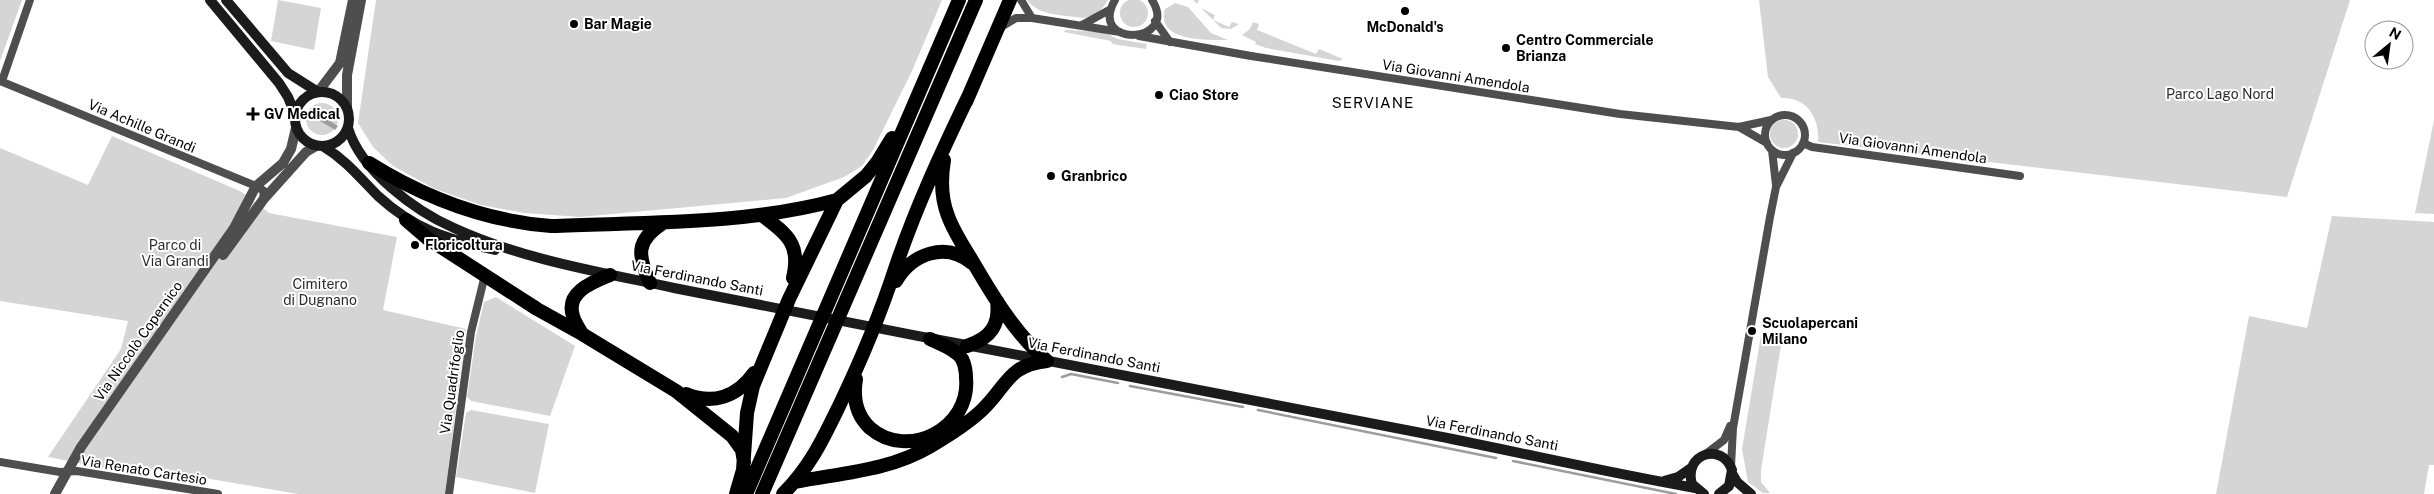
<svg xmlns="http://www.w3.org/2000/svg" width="2434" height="494" viewBox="0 0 2434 494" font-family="'Public Sans',sans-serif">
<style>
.green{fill:#d5d5d5}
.water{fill:#9c9c9c}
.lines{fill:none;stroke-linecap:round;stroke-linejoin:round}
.stream{stroke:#9c9c9c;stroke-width:2.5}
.minor{stroke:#4e4e4e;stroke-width:8}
.tertiary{stroke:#4e4e4e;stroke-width:10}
.secondary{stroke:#1b1b1b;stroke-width:10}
.trunk{stroke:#000;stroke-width:14}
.poi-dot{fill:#000;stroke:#fff;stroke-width:2}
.labels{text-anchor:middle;stroke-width:4;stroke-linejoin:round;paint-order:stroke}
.poi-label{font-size:14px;font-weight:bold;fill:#000;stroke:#fff;text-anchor:start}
.street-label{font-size:14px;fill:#000;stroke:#fff}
.park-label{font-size:14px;fill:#2c2c2c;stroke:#fff}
.neighbourhood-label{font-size:15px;letter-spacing:1px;fill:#000;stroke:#fff}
</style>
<rect width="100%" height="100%" fill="#fff"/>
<path class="green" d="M1120 13a14 14 0 1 1 28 0a14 14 0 1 1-28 0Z
M0,0H22L0,61Z
M278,0L321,8L314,50L271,41Z
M376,0H942L912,71L873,150L862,166L844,177L786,198L580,217L524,213L481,205L435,189L393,166L373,147L358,123Z
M1027,0H1108C1102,10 1095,17 1083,18C1065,15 1038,16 1027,0Z
M1193,0H1199L1197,4L1201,8L1215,15L1213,20L1229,27L1232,22L1239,24L1231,29L1221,28Z
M1759,0H2350L2287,197L1818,142C1820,118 1807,97 1781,98L1768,77Z
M1175,3L1188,7L1211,33L1228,40C1207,40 1155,42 1165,9Z
M1253,22L1259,24L1257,30L1316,54L1319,49L1343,59L1339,61L1266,48L1255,44L1256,42L1242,35L1250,29Z
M1065,30L1103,32L1118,39L1147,44L1146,49L1112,44L1111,41L1064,32Z
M306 119a16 16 0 1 1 32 0a16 16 0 1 1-32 0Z
M1770 134a14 14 0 1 1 28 0a14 14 0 1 1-28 0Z
M2434,120V214L2415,213Z
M112,136L242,192L269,213L397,237L383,310L466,329L445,494H298L122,464L121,471L48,457L121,349L128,321L0,301V148L88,185Z
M2332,216L2434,222V465H2429L2424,494H2216L2249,316L2307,328Z
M496,297L575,346L550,416L471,401L467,397L476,336L484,302Z
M1761,335L1782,339L1761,470V482L1770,493H1763L1748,482L1742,449Z
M471,410L549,424L535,493L456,477L466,413Z"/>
<path class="water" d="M310,109L338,126L335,130L307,113Z"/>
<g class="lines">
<path class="stream" d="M1062,377L1071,374L1118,383
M1130,386L1243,407
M1258,410L1496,458
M1513,461L1676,494"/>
<path class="minor" d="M1021,0L1032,18
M1115,0C1087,48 1180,45 1152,0
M1155,21L1170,42
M1082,25L1111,9
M1001,27L1016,18H1032L1120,32
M1139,36L1251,56L1620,114L1739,127L1771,120
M0,81L256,186L264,191L263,199
M2,81L30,0
M1765 135a20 20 0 1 1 40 0a20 20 0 1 1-40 0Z
M1739,127L1767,143
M1803,143L1812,147L2020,176
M1772,150L1776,185
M1707,453L1724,440L1730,426
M0,462L60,472L77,471L218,494
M1731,466L1733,428L1770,217L1776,187L1793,153
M449,494L471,332L485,275"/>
<path class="tertiary" d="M318,92L340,63L353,0
M347,107V75L361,0
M223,255L263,200L306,152L316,146
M55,494L81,447L234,228L256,186L283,163L291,149L296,128"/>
<path class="secondary" d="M210,0L279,83L288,97L295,114
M226,0L288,73L318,92
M295 119a27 27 0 1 1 54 0a27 27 0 1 1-54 0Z
M348,128C361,171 415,211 454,228C524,260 600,272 674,288C769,307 865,326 961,344C1119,374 1278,405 1437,436C1523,453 1609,473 1695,488
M324,147C346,160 360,178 378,196C415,230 447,239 495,250
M1733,475L1737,482L1751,494
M1664,481L1678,477L1691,468
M1704,494L1692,484C1683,454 1722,441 1732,470L1729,486L1719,494"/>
<path class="trunk" d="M966,102L1010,0
M944,160C941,178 941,198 948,216C953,230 962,244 970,257C991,293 1015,334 1047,361
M369,163C425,198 484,221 551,226C646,222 745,225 837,200
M763,216C788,235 801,245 793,278
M406,220L427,238L537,309L582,334L676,391L732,436L742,450L744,462
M896,281C912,254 945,241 972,263
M650,283C637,255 636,240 663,223
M582,334C579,328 574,322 573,316C565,292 593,282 610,275
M967,346C991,338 1000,325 997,301
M856,379C853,397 856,415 870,428C908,461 971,428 966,378C966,372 965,365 962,359C956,349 940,344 930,339
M686,394C713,405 737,397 754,373
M795,482C841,473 889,471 931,446C948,436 966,425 981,411C1007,387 1007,365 1047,361
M736,494L743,470L747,413L753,386L789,299L837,200L866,176L878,161L892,138
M746,494L959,0
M762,494L976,0
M783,494C811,466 824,437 841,402C862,358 880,315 895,269C915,209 942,151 969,95"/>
</g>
<g class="poi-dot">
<circle cx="1405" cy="11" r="5"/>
<circle cx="574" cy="24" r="5"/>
<circle cx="1506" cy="48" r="5"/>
<circle cx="1159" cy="95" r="5"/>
<path d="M250.5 106.5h5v5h5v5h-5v5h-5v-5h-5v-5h5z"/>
<circle cx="1051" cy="176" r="5"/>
<circle cx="415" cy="245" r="5"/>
<circle cx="1752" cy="331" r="5"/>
</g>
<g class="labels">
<g class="poi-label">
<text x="584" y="29">Bar Magie</text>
<text x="1405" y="32" text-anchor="middle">McDonald's</text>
<text x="1516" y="45">Centro Commerciale<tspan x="1516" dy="16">Brianza</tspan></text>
<text x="1169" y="100">Ciao Store</text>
<text x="264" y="119">GV Medical</text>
<text x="1061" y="181">Granbrico</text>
<text x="425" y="250">Floricoltura</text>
<text x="1762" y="328">Scuolapercani<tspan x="1762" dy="16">Milano</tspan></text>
</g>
<g class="street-label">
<text transform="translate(1456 76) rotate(9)" y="5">Via Giovanni Amendola</text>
<text transform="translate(142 126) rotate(23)" y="5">Via Achille Grandi</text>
<text transform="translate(1913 148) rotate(8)" y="5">Via Giovanni Amendola</text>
<text transform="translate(697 278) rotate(11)" y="5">Via Ferdinando Santi</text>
<text transform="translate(138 341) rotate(-55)" y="5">Via Niccolò Copernico</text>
<text transform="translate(1094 355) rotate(11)" y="5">Via Ferdinando Santi</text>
<text transform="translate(452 382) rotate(-82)" y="5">Via Quadrifoglio</text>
<text transform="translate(1492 433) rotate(11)" y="5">Via Ferdinando Santi</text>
<text transform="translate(144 470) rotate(9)" y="5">Via Renato Cartesio</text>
</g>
<g class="park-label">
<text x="2220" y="99">Parco Lago Nord</text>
<text x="175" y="250">Parco di<tspan x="175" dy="16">Via Grandi</tspan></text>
<text x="320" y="289">Cimitero<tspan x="320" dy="16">di Dugnano</tspan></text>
</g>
<g class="neighbourhood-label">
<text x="1373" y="108">SERVIANE</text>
</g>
</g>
<g transform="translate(2389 45) rotate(29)"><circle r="24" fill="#ffffff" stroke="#999999"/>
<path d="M0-4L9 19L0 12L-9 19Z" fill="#000000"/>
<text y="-8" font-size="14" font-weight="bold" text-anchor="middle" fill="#000000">N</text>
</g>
</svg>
